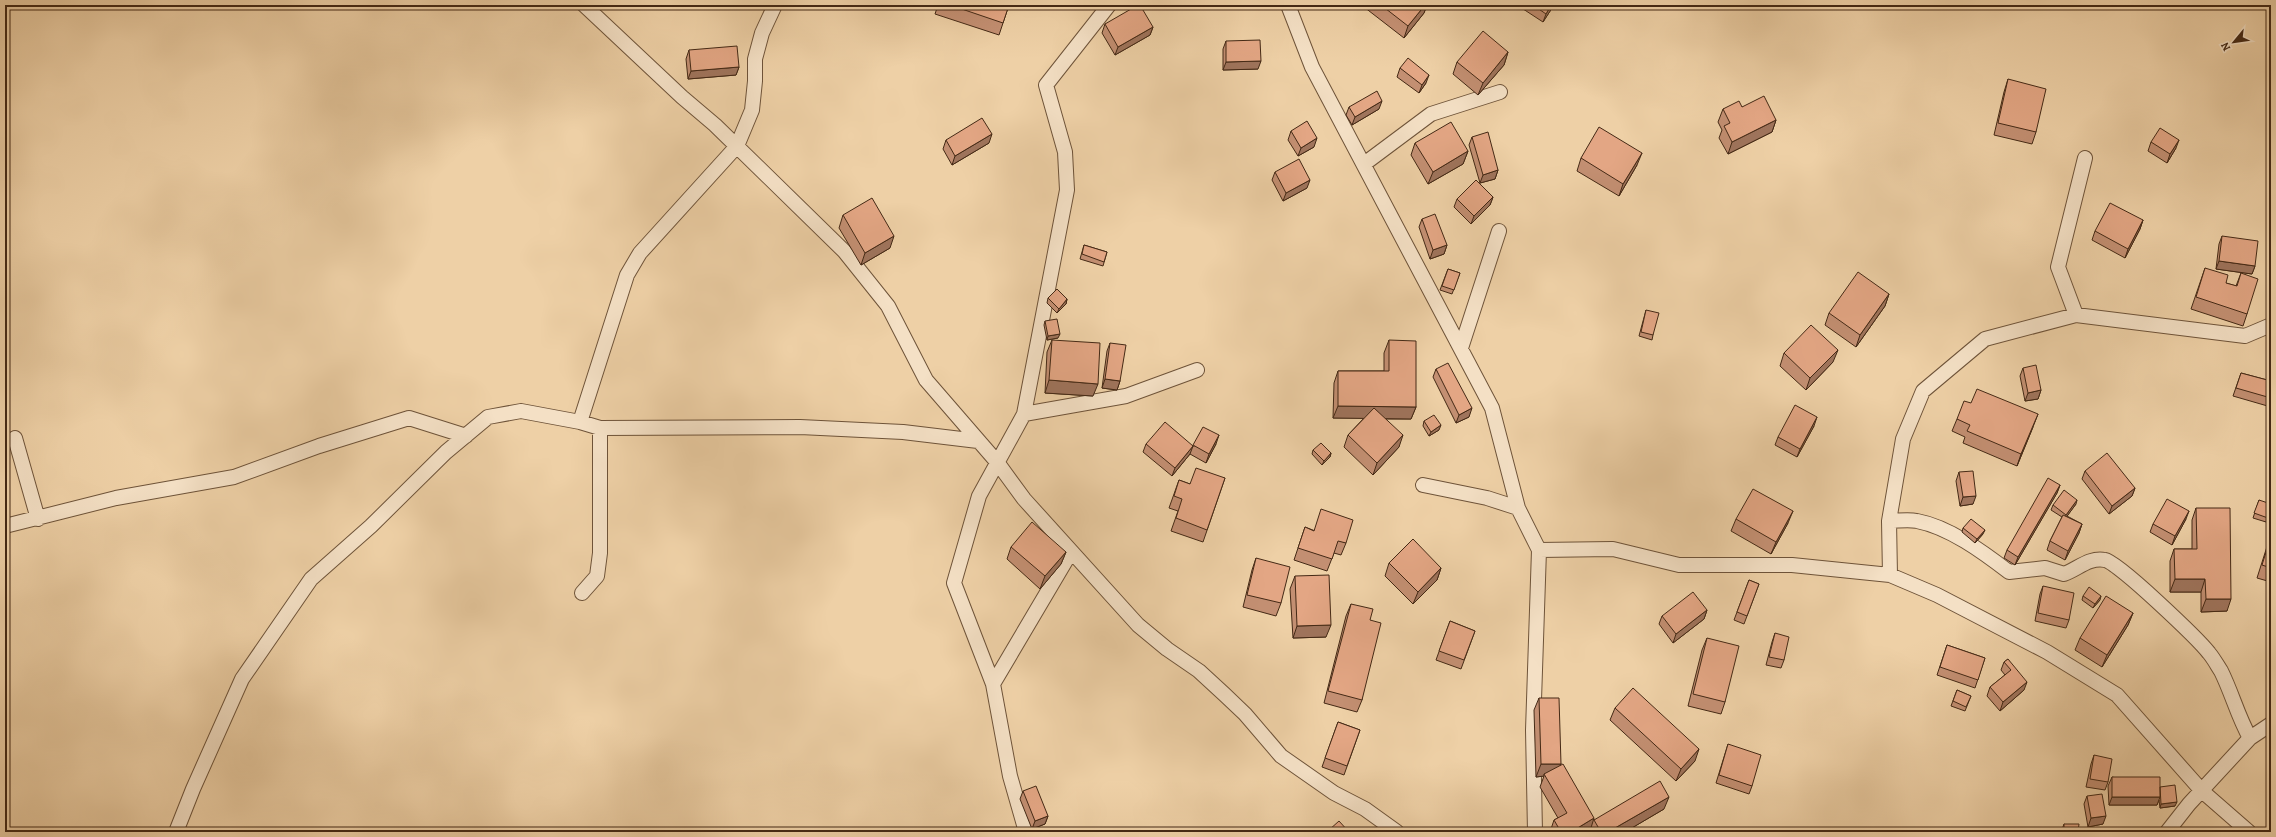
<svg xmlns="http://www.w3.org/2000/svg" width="2276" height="837" viewBox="0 0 2276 837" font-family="Alegreya,serif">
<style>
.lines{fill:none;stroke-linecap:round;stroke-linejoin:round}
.street-casing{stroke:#6e5339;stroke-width:16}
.street{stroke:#f4e0c5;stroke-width:14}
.wall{fill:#c38f72;stroke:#442915}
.shaded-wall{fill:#9f745c;stroke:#442915}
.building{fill:#e3a684;stroke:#442915}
</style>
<rect width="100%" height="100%" fill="#eed0a6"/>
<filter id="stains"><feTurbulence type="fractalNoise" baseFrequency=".005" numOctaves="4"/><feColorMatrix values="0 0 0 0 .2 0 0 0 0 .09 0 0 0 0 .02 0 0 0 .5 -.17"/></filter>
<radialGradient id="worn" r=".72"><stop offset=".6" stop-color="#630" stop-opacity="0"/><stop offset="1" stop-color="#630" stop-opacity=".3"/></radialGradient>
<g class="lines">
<g class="street-casing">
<path id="street" d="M584,5L682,97L715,125L844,251L888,306L926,380L997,462L1024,499L1138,625L1167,649L1199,671L1224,694L1245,714L1281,756L1334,793L1365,809L1397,832
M1288,5L1312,67L1492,408L1518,508L1539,550L1533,730L1535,832
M1364,164L1431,114L1500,92
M2076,315L2058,267L2085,158
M1461,348L1499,231
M1024,414L1126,396L1197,370
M580,422L627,275L640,253L737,146L752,110L755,81V59L762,33L775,5
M15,438L38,519
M1423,485L1487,498L1518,508
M1889,521C1898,521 1908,519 1917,521C1949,527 1983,552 2009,572L2045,568L2064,574C2078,569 2089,557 2105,560C2118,562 2199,640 2209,653C2214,659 2217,665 2221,671C2232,693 2238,717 2250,738
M5,526L116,498L234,477L319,446L409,418L466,436
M1539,550L1613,549L1679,565H1792L1890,575L1937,595L2047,652L2117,695L2202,791L2249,832
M1890,575L1889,521L1903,439L1923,391L1985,339L2076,315L2245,336L2271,325
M582,593L597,576L600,553V428
M993,684L1071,552
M176,832L193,789L242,679L311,579L371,526L446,452L488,417L521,411L580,422L600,428L800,427L903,432L978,441
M1026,832L1010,776L993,684L954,583L979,496L1024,414L1067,190L1065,152L1046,85L1109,5
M2167,832L2189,804L2250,738L2271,724"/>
</g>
<use href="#street" class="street"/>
</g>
<path class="wall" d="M938,5H1009L999,35L935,14Z
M1365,5H1427L1424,13L1404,38L1364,7Z
M1517,5H1554L1543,22Z
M1105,24L1153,27L1150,35L1115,55L1102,33Z
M1226,41L1258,69L1223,70V49Z
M689,50L739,67L736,75L688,79L686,59Z
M1508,52L1504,65L1478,95L1453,74L1457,62Z
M1400,68L1426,83L1419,93L1397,77Z
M2008,79L2036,132L2032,144L1994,135L2004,92Z
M1349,107L1379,109L1352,125L1346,115Z
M1742,107L1776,120L1772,132L1728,154L1719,138L1722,130L1718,122L1723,109Z
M1291,131L1314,147L1298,156L1288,140Z
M1472,137L1498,170L1495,179L1480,183L1469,145Z
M946,140L989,143L952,165L943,149Z
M2151,142L2176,148L2167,163L2148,151Z
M1415,143L1468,151L1463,164L1428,184L1411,155Z
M1581,158L1637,165L1619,196L1577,171Z
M1275,172L1307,188L1283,201L1272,180Z
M1493,197L1490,205L1471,224L1454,207L1457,199Z
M843,215L890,248L861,265L839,228Z
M1422,219L1447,245L1444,254L1430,259L1419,227Z
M2143,220L2140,229L2125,258L2092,240L2095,231Z
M2222,236L2255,266L2252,274L2216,269L2219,244Z
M1084,245L1107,252L1103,266L1080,259Z
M2205,268L2226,283L2236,286L2241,273L2247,314L2243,326L2191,309Z
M1448,269L1460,273L1452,294L1440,290Z
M1889,294L1885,306L1856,347L1825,325L1829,313Z
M1048,298L1067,299L1066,304L1057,313L1047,303Z
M1646,310L1653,335L1652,340L1639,336Z
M1045,321L1058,338L1047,340L1044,325Z
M1052,340L1093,396L1045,393L1047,352Z
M1389,340L1416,407L1411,419H1386L1399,447L1373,475L1344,447L1348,435L1364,418H1333L1334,383L1338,371H1384V353Z
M1110,343L1120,381L1117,390L1102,388L1107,351Z
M1784,353L1833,362L1806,390L1780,366Z
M2023,368L2041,390L2038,399L2025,401L2020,376Z
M1436,369L1469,417L1456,423L1433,377Z
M2241,373L2271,381V407L2233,396Z
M1957,419L2033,427L2017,466L1963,443L1965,437L1952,431Z
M1424,421L1439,430L1429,436L1423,426Z
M1814,426L1797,457L1775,445L1778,437Z
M1146,444L1193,446L1216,444L1206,463L1190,454L1172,476L1143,452Z
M1313,450L1331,453L1330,457L1322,465L1312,454Z
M2085,471L2135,488L2132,496L2109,514L2082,479Z
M1959,472L1973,504L1960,506L1956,481Z
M1225,478L1203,542L1171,531L1178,511L1169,508L1179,480L1190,484Z
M2060,485L2057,493L2015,565L2004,558L2007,550Z
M2259,500L2271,509L2266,522L2253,518Z
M2076,504L2067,516L2082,524L2079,533L2065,560L2047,550L2050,541L2062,517L2051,510L2053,505Z
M2196,508L2227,611L2201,612V592H2170V561L2174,549H2192V520Z
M1736,519L1788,523L1771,554L1731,531Z
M2186,519L2172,545L2150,532L2153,524Z
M1305,527L1346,543L1341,555L1334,553L1327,571L1294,560Z
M1963,528L1983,534L1975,543L1962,532Z
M2271,534V582L2257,578Z
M1011,547L1066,552L1061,564L1040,589L1007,559Z
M1256,558L1281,603L1276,616L1243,607L1252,570Z
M1389,563L1441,568L1437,580L1413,604L1385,576Z
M1295,576L1326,637L1293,638L1290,589Z
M1749,580L1759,584L1744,624L1734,620Z
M2043,586L2069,620L2066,628L2035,621L2040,594Z
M2083,596L2100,600L2093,608L2082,600Z
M1351,604L1370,620L1362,700L1357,712L1324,703L1346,616Z
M1707,610L1704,619L1673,643L1659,624L1662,616Z
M2133,613L2128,625L2102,667L2075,650L2080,638Z
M1450,621L1475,631L1461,669L1436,660Z
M1775,633L1784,660L1781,668L1766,665L1772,642Z
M1707,638L1725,702L1721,714L1688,706L1702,650Z
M1947,645L1985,658L1975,688L1937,675Z
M2008,659L2024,690L2000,711L1987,696L1990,687L2005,675L2001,670L2004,662Z
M1957,690L1971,696L1965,711L1951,706Z
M1539,698L1561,764L1560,765L1594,820L1664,809L1625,832H1589L1590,831L1588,832H1550L1554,820L1558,818L1540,787L1544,776L1536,777L1534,710Z
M1615,708L1695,761L1676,781L1610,720Z
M1338,722L1360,730L1344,775L1322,767Z
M1728,744L1752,786L1749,794L1716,783Z
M2094,755L2108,782L2105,790L2086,787L2091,764Z
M2112,777L2160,787L2175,806L2160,808L2159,800L2157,805H2109L2108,786Z
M1023,791L1048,816L1045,824L1032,829L1020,799Z
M2087,796L2103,824L2088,827L2084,804Z
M2064,824L2078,832H2061Z"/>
<path class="shaded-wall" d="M1425,5H1427L1424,13L1404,38L1408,26Z
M1551,5H1554L1543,22L1546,14Z
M1153,27L1150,35L1115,55L1118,47Z
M1508,52L1504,65L1478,95L1483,83Z
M1261,61L1258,69L1223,70L1226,62Z
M739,67L736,75L688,79L691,71Z
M1429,75L1426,83L1419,93L1422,85Z
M1382,101L1379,109L1352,125L1355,117Z
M1776,120L1772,132L1728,154L1732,142Z
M992,134L989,143L952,165L955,156Z
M1317,138L1314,147L1298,156L1301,148Z
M2179,140L2176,148L2167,163L2170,154Z
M1468,151L1463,164L1428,184L1433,172Z
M1642,153L1637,165L1619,196L1623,184Z
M1498,170L1495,179L1480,183L1483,175Z
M1310,180L1307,188L1283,201L1286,193Z
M1493,197L1490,205L1471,224L1474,216Z
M2143,220L2140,229L2125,258L2128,249Z
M894,236L890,248L861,265L865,253Z
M1447,245L1444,254L1430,259L1433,250Z
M2219,261L2255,266L2252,274L2216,269Z
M1889,294L1885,306L1856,347L1860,335Z
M1067,299L1066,304L1057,313L1059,309Z
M1060,334L1058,338L1047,340L1048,336Z
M1838,350L1833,362L1806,390L1810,378Z
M1105,379L1120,381L1117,390L1102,388Z
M1049,380L1098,384L1093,396L1045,393Z
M2041,390L2038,399L2025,401L2028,393Z
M1338,406L1416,407L1411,419L1333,418Z
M1472,408L1469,417L1456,423L1459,415Z
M2038,414L2033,427L2017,466L2021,454Z
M1817,417L1814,426L1797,457L1800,449Z
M1441,425L1439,430L1429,436L1431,432Z
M1219,435L1216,444L1206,463L1209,454Z
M1403,435L1399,447L1373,475L1377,463Z
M1193,446L1190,454L1172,476L1175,468Z
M1331,453L1330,457L1322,465L1324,461Z
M2060,485L2057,493L2015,565L2018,557Z
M2135,488L2132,496L2109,514L2112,506Z
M1976,496L1973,504L1960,506L1963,497Z
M2077,500L2076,504L2065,519L2066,515Z
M1793,511L1788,523L1771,554L1776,542Z
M2189,511L2186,519L2172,545L2175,536Z
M2082,524L2079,533L2065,560L2068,551Z
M1985,530L1983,534L1975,543L1977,539Z
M1066,552L1061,564L1040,589L1045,576Z
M1441,568L1437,580L1413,604L1418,592Z
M2175,579H2205L2201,592H2170Z
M2101,596L2100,600L2093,608L2095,604Z
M2206,599H2231L2227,611L2201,612Z
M1707,610L1704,619L1673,643L1676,634Z
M2133,613L2128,625L2102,667L2107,655Z
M1331,625L1326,637L1293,638L1297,626Z
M2027,682L2024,690L2000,711L2003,702Z
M1699,749L1695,761L1676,781L1681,769Z
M1541,764H1561L1556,776L1544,774V776L1536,777Z
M1669,797L1664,809L1625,832H1608Z
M2112,797H2160L2157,805H2109Z
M2177,802L2175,806L2160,808L2161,804Z
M1048,816L1045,824L1032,829L1035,821Z
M2106,816L2103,824L2088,827L2091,818Z
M1594,818L1590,831L1588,832H1571Z"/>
<path class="building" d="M950,5H1009L1003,23Z
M1138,5H1140L1153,27L1118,47L1105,24Z
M1381,5H1425L1408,26Z
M1533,5H1551L1546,14Z
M1483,31L1508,52L1483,83L1457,62Z
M1260,40L1261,61L1226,62V41Z
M737,46L739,67L691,71L689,50Z
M1408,58L1429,75L1422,85L1400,68Z
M2008,79L2046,89L2036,132L1998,123Z
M1377,91L1382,101L1355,117L1349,107Z
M1764,96L1776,120L1732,142L1724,126L1730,123L1723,109L1739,101L1742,107Z
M982,118L992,134L955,156L946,140Z
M1307,121L1317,138L1301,148L1291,131Z
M1451,122L1468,151L1433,172L1415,143Z
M1599,127L1642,153L1623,184L1581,158Z
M2160,128L2179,140L2170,154L2151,142Z
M1488,132L1498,170L1483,175L1472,137Z
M1299,159L1310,180L1286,193L1275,172Z
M1476,180L1493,197L1474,216L1457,199Z
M872,198L894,236L865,253L843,215Z
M2110,203L2143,220L2128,249L2095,231Z
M1435,214L1447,245L1433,250L1422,219Z
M2222,236L2258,241L2255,266L2219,261Z
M1084,245L1107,252L1104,262L1082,254Z
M2205,268L2228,275L2226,283L2237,286L2241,273L2258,279L2247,314L2196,297Z
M1448,269L1460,273L1454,290L1442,286Z
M1858,272L1889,294L1860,335L1829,313Z
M1057,289L1067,299L1059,309L1048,298Z
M1646,310L1659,313L1653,335L1641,332Z
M1057,319L1060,334L1048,336L1045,321Z
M1811,325L1838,350L1810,378L1784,353Z
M1052,340L1100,343L1098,384L1049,380Z
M1389,340L1416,341V407L1338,406V371H1389Z
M1110,343L1126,345L1120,381L1105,379Z
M1448,363L1472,408L1459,415L1436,369Z
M2036,365L2041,390L2028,393L2023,368Z
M2241,373L2271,381V398L2236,388Z
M1977,389L2038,414L2021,454L1967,431L1970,425L1957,419L1964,401L1971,403Z
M1795,405L1817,417L1800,449L1778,437Z
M1374,408L1403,435L1377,463L1348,435Z
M1434,415L1441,425L1431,432L1424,421Z
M1165,422L1193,446L1175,468L1146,444Z
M1203,427L1219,435L1209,454L1193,445Z
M1321,443L1331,453L1324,461L1313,450Z
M2107,453L2135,488L2112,506L2085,471Z
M1196,468L1225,478L1207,530L1176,518L1182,499L1174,496L1179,480L1190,484Z
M1973,471L1976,496L1963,497L1959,472Z
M2048,478L2060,485L2018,557L2007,550Z
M1753,489L1793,511L1776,542L1736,519Z
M2064,490L2077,500L2066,515L2053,505Z
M2167,499L2189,511L2175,536L2153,524Z
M2259,500L2271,504V509L2268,518L2254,513Z
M2196,508H2230L2231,599H2206L2205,579H2175L2174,549H2197Z
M1321,509L1353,520L1346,543L1338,541L1332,559L1298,548L1305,527L1314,531Z
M2063,515L2082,524L2068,551L2050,541Z
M1971,519L1985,530L1977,539L1963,528Z
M1032,522L1066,552L1045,576L1011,547Z
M2271,536V568L2262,565Z
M1413,539L1441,568L1418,592L1389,563Z
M1256,558L1290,567L1281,603L1247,595Z
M1329,575L1331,625L1297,626L1295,576Z
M1749,580L1759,584L1747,616L1737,612Z
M2043,586L2074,593L2069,620L2038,613Z
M2089,587L2101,596L2095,604L2083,596Z
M1693,592L1707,610L1676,634L1662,616Z
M2106,596L2133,613L2107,655L2080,638Z
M1351,604L1373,609L1370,620L1381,623L1362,700L1328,691Z
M1450,621L1475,631L1464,660L1439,651Z
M1775,633L1789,637L1784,660L1769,657Z
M1707,638L1739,646L1725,702L1693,694Z
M1947,645L1985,658L1978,680L1940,667Z
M2008,659L2027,682L2003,702L1990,687L2011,670L2004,662Z
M1633,688L1699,749L1681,769L1615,708Z
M1957,690L1971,696L1966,707L1953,701Z
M1539,698H1559L1561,764H1541Z
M1338,722L1360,730L1347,766L1325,758Z
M1728,744L1761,755L1752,786L1719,775Z
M2094,755L2112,759L2108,782L2090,779Z
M1563,764L1594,818L1571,832H1561L1554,820L1567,813L1544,774Z
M2112,777H2160V797H2112Z
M1660,781L1669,797L1608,832H1601L1594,820Z
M2175,785L2177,802L2161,804L2160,787Z
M1036,786L1048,816L1035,821L1023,791Z
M2102,794L2106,816L2091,818L2087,796Z
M1339,821L1349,832H1331L1329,830Z
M2064,824H2079L2078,832H2064Z
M1114,828V832H1070V831Z"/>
<rect width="2276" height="837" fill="none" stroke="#eed0a6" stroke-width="20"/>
<rect x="6" y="6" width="2264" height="825" fill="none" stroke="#442915" stroke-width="2"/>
<rect x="10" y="10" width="2256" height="817" fill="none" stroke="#442915"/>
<g transform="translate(2234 42) rotate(241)" stroke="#f4e0c5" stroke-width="3" paint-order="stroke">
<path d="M0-3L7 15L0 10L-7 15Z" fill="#442915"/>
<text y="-6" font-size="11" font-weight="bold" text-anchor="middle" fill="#442915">N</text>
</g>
<rect width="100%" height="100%" filter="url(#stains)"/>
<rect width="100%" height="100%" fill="url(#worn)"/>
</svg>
